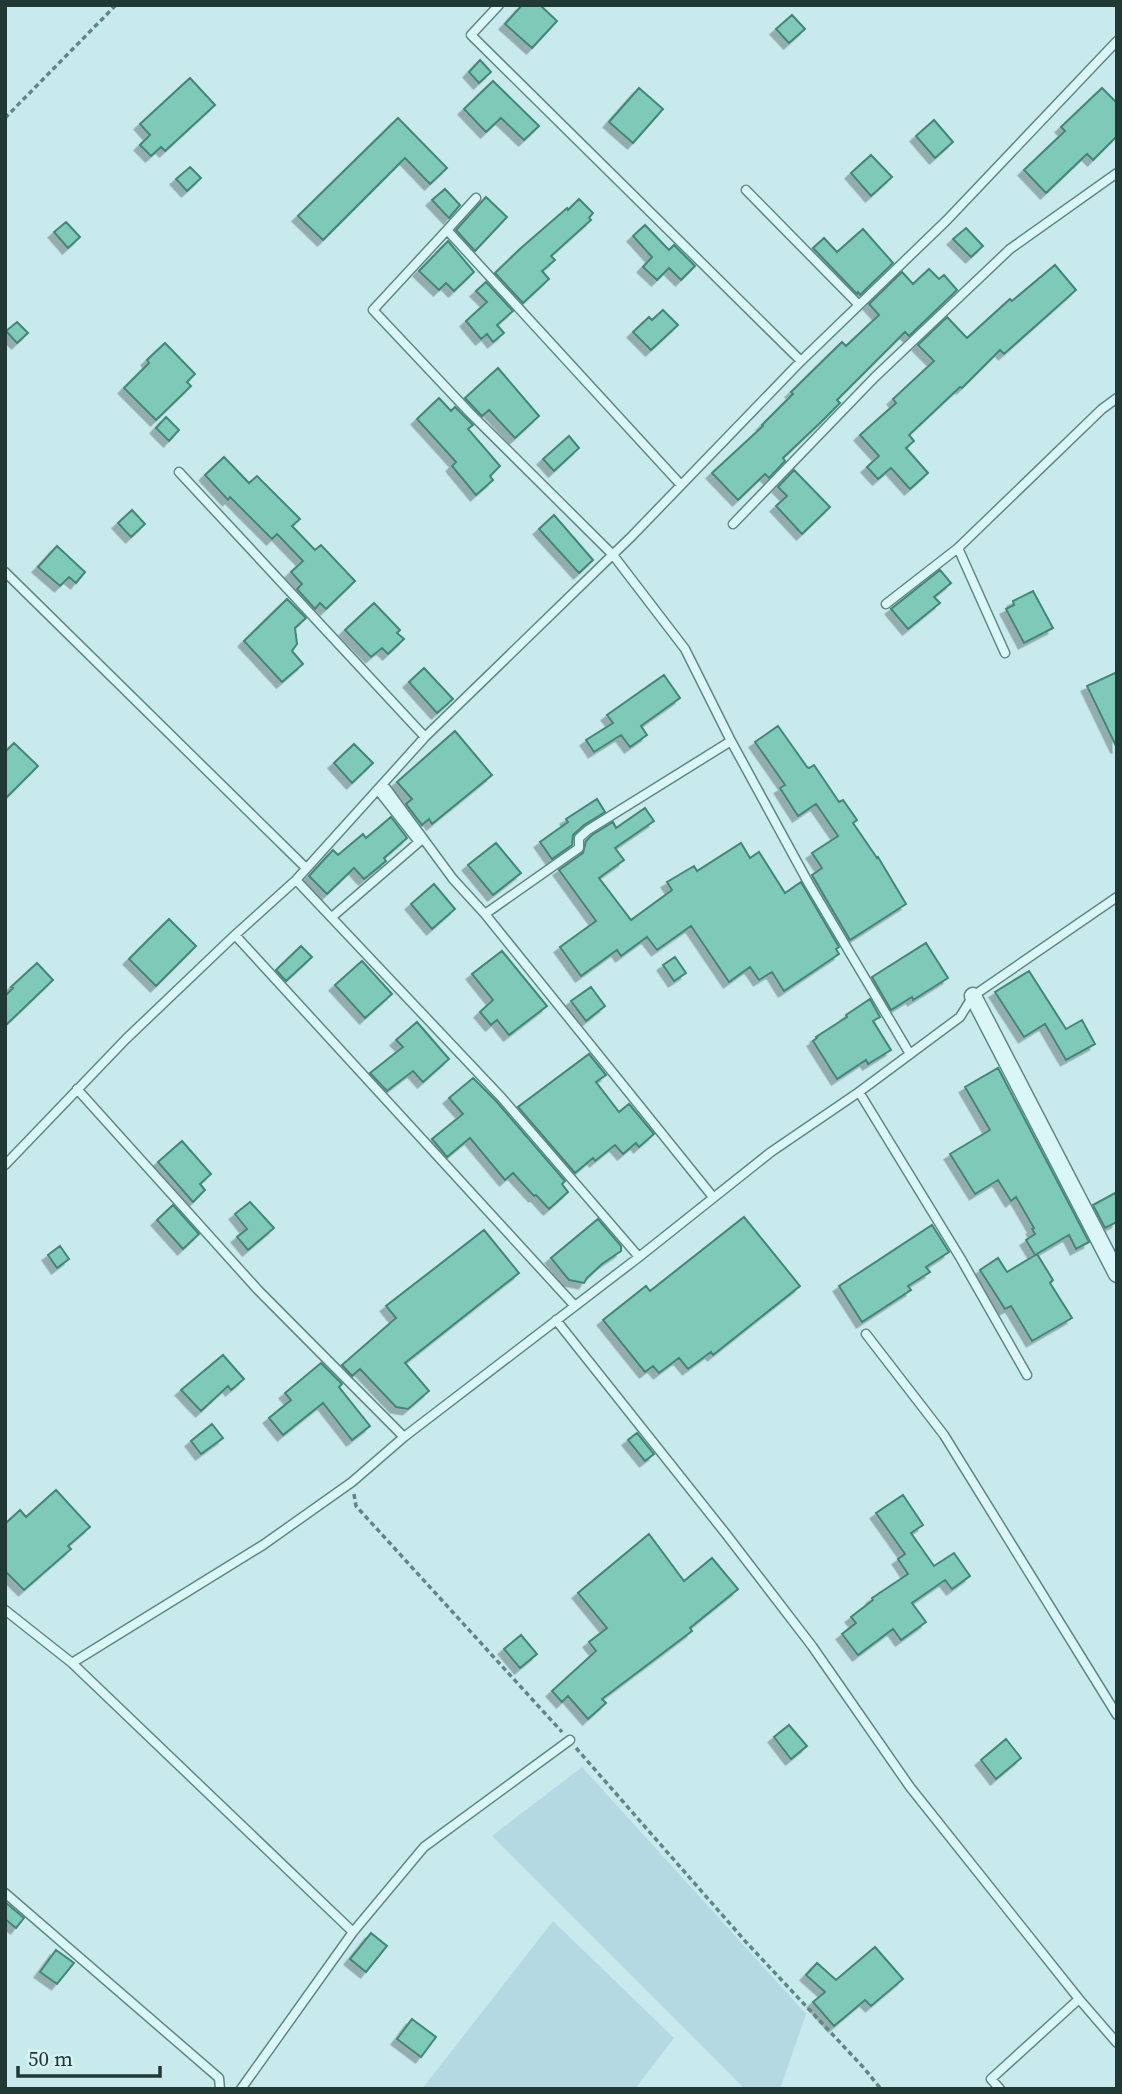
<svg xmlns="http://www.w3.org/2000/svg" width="1122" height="2094" viewBox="0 0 1122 2094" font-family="'Source Serif 4',serif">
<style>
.farmland{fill:#b5d9e2}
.building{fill:#7fc9b9;stroke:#448676;stroke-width:2;filter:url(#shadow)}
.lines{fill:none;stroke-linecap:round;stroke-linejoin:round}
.lane-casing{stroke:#5e8883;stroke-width:11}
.street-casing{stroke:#5e8883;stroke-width:19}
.path{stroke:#5e8883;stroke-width:3.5;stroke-dasharray:5 3.5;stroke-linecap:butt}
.lane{stroke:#dbf6f7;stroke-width:8}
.street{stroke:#dbf6f7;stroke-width:16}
</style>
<defs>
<filter id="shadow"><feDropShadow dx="-5.5" dy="5.5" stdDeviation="0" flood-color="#0004"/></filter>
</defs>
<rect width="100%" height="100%" fill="#c8eaed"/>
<path class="farmland" d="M582,1767L806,2014L780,2089H745L492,1836Z
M553,1921L674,2038L635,2089H422Z"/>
<path class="building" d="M522,5H540L557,21L532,48L505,24Z
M792,15L805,29L789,43L776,29Z
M480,60L491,72L479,83L469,72Z
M190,78L215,105L165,151L161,147L151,156L140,145L150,135L140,124Z
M493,81L539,126L524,140L501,118L486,132L464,109Z
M639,88L663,109L633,143L609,122Z
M1102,88L1117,103V136L1093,160L1087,154L1046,193L1024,170L1065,131L1061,127Z
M398,118L447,168L430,184L405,158L323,240L298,216Z
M934,120L953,142L935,158L916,136Z
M871,155L892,177L871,196L851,173Z
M190,167L201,178L187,191L176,179Z
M445,189L460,205L449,218L432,200Z
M486,197L507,217L475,251L456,230Z
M579,199L593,213L589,218L591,220L551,256L555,260L542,271L549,279L523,303L495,273L521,248L567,208L568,210Z
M66,222L80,237L68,248L54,232Z
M645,225L669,250L674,245L695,266L681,280L669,268L657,280L643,267L652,257L633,236Z
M966,228L983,246L971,257L953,239Z
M863,229L893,263L860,295L858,292L857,294L813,248L824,238L837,252Z
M448,241L474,272L454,291L446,283L439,290L419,271Z
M1055,265L1076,290L1004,354L1000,350L962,388L960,387L909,435L914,441L906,448L928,473L910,489L891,468L878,479L867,467L879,456L860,435L896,403L893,399L934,361L918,345L947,317L967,338L1010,299L1012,301Z
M929,269L939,279L944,275L957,290L909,336L905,332L837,400L840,403L821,422L783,458L785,461L769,478L765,474L738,500L712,473L763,426L762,425L793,394L791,392L842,342L846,346L879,315L869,304L902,272L913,284Z
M486,282L513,311L497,325L504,333L493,342L487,334L481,339L466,321L487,302L476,291Z
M663,310L678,325L651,350L633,332L649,317L652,320Z
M17,322L28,333L17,343L6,331Z
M165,343L195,374L187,382L191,386L156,420L124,388L149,363L147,360Z
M498,368L539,416L515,438L489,410L482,416L465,398Z
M439,398L451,411L455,407L473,425L468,429L500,466L490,476L493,480L476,495L452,466L456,462L417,419Z
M166,417L179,430L169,441L156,428Z
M569,436L579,448L554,471L543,459Z
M224,457L249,483L257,476L300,519L292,526L315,550L321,545L355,581L326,609L320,603L315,609L297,589L302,584L291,572L303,561L277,534L272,539L230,497L228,500L205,475Z
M794,470L830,507L802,534L776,506L787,496L778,487Z
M132,510L145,524L131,537L118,523Z
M554,515L593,560L579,573L539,529Z
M57,546L85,572L76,583L69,577L60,586L38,567Z
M940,570L951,583L934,597L940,603L908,629L891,609Z
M1033,591L1053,628L1024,643L1006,609L1014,605L1013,601Z
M287,599L306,618L295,628L297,644L292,651L303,664L282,682L244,641Z
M374,603L400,630L397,633L404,639L388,654L382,648L371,657L345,630Z
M424,668L453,699L437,713L409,682Z
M1117,672V748L1087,686Z
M664,675L680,698L641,726L647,735L630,747L621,735L594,752L586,740L613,723L607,715Z
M778,726L807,767L809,768L814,765L839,802L843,800L857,820L853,823L877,858L878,857L906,904L850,940L812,875L822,868L812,853L838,836L816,804L798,816L780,788L785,785L755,742Z
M455,731L492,775L432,824L429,819L422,825L406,804L412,799L397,782Z
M14,743L38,766L5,799V752Z
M354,744L373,763L352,783L334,763Z
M597,799L605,812L584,825L573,835L572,845L552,859L540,842L568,822L566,819Z
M645,808L654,821L615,848L624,860L599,878L631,920L672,890L667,882L694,866L697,871L741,843L750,858L759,852L785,893L801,882L839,947L836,949L839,954L784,991L772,972L759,980L750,967L729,982L691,926L657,950L647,937L621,956L617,950L581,976L560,947L596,921L559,870L583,853L586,841L592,835L613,822L616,828Z
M391,817L407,838L384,858L386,861L364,879L354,868L327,894L309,876L333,850L338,855L363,834L366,838Z
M496,843L521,873L493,895L468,865Z
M434,884L455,909L432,929L411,904Z
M169,919L196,946L156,986L129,959Z
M926,943L948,978L913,1000L912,997L891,1010L872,977Z
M301,946L312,957L286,981L276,970Z
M502,951L547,1006L509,1035L497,1020L491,1025L480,1012L493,1000L472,974Z
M675,957L686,973L674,981L663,965Z
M362,961L392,994L365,1018L335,985Z
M37,963L53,980L5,1026V996L13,988L11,987Z
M1029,971L1066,1029L1082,1020L1095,1044L1066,1060L1045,1024L1024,1037L995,992Z
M591,987L605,1006L586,1021L571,1001Z
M870,999L880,1017L873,1021L891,1050L868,1064L866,1060L837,1079L813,1041L817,1038L816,1037L847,1017L846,1015Z
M417,1022L449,1059L423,1082L413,1071L387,1091L370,1073L403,1047L396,1040Z
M589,1054L606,1075L596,1082L619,1112L629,1104L654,1134L639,1147L636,1143L623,1154L615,1145L595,1161L593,1158L575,1173L518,1107Z
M998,1068L1089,1242L1076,1249L1069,1235L1035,1255L1026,1240L1035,1234L1032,1229L1034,1228L1016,1197L1011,1201L998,1180L975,1194L950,1154L990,1130L965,1087Z
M473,1078L496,1101L565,1181L562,1184L568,1192L549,1209L536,1195L534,1196L513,1173L505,1180L470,1138L447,1157L432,1139L463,1114L449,1098Z
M182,1141L211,1174L200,1184L205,1190L193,1202L158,1162Z
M1117,1192V1222L1105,1228L1093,1205Z
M250,1202L274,1228L248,1250L237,1237L247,1229L235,1214Z
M173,1205L199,1234L183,1249L157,1220Z
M744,1217L800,1286L713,1355L711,1352L688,1369L679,1358L659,1373L653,1366L645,1372L603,1320L646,1286L650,1291Z
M598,1219L621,1246V1251L602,1264L587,1278L584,1283L569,1280L551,1258Z
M932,1225L949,1252L926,1267L930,1272L908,1286L911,1290L862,1322L839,1286Z
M484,1230L519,1273L405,1363L429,1391L408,1409L396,1407L360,1369L352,1376L342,1365L396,1318L386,1306Z
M60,1246L69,1259L57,1268L48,1255Z
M1037,1254L1053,1280L1050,1283L1072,1318L1032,1341L1011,1306L1005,1309L980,1270L998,1258L1007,1272Z
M223,1355L244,1379L231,1390L228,1386L201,1411L181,1390Z
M321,1363L342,1384L339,1387L370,1426L352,1440L323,1403L283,1435L269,1418L291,1400L285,1393Z
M212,1424L223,1438L201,1454L191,1441Z
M637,1433L654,1454L645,1461L628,1440Z
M56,1490L90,1527L68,1546L71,1549L24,1590L5,1571V1524L20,1510L26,1517Z
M903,1495L923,1525L911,1533L934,1566L954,1553L970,1576L952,1589L945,1580L912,1603L926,1622L901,1640L893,1629L858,1655L842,1634L856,1623L851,1617L873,1600L872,1598L908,1574L898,1559L905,1554L876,1513Z
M649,1534L684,1581L712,1558L738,1589L690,1628L692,1631L602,1699L606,1703L588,1719L568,1696L562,1702L552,1691L596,1651L589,1642L607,1628L578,1593Z
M521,1635L537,1654L520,1668L504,1649Z
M789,1725L807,1746L791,1759L774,1737Z
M1006,1739L1021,1758L996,1779L981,1760Z
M5,1902L24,1918L16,1928L5,1919Z
M371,1933L387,1946L366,1972L350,1959Z
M875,1947L903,1979L871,2006L865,2000L834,2026L813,2002L825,1992L806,1975L817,1963L836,1980Z
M56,1950L74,1963L57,1984L40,1972Z
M412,2019L436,2037L421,2057L397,2039Z"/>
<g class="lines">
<g class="lane-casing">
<path id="lane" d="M499,5L471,35L801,361
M746,190L859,305
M476,198L447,230L681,485
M447,230L373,310L470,413L613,555L685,649L731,741L809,884L910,1054
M179,472L425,737
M733,524L875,377L1010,249L1117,173
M958,548L1005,653
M5,572L306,868
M886,604L958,548L1102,409L1117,398
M383,784L453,879L485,914L713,1197
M296,880L501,1097L639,1257
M485,914L579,848V838L588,830L731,741
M332,917L419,842L378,790
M235,935L574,1305
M77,1089L258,1290L404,1437
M859,1092L961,1259L1027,1375
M5,1165L126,1039L235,935L296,880L425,737L632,536L801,361L947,220L1117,41
M556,1320L726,1534L812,1646L910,1787L1079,1999L991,2079L1000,2089
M866,1334L944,1435L1117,1715
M5,1610L72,1663L353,1932
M72,1663L263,1545L352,1482L404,1437L639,1257L771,1152L859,1092L960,1017L973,996L1117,897
M5,1893L219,2078L220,2089
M1079,1999L1117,2043
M241,2089L353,1932L424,1847L570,1740"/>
</g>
<g class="street-casing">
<path id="street" d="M973,996L1117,1274"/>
</g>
<path class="path" d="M5,118L116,5
M354,1494L356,1506L562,1732
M576,1748L746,1942L863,2067L881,2089"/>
<use href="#lane" class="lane"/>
<use href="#street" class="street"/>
</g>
<rect width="1122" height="2094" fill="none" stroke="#203935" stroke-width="14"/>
<path d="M18 2066v10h142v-10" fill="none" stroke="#203935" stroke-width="3.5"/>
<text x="28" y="2066" font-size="21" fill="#203935" stroke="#d7f2f4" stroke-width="5" paint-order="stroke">50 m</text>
</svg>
